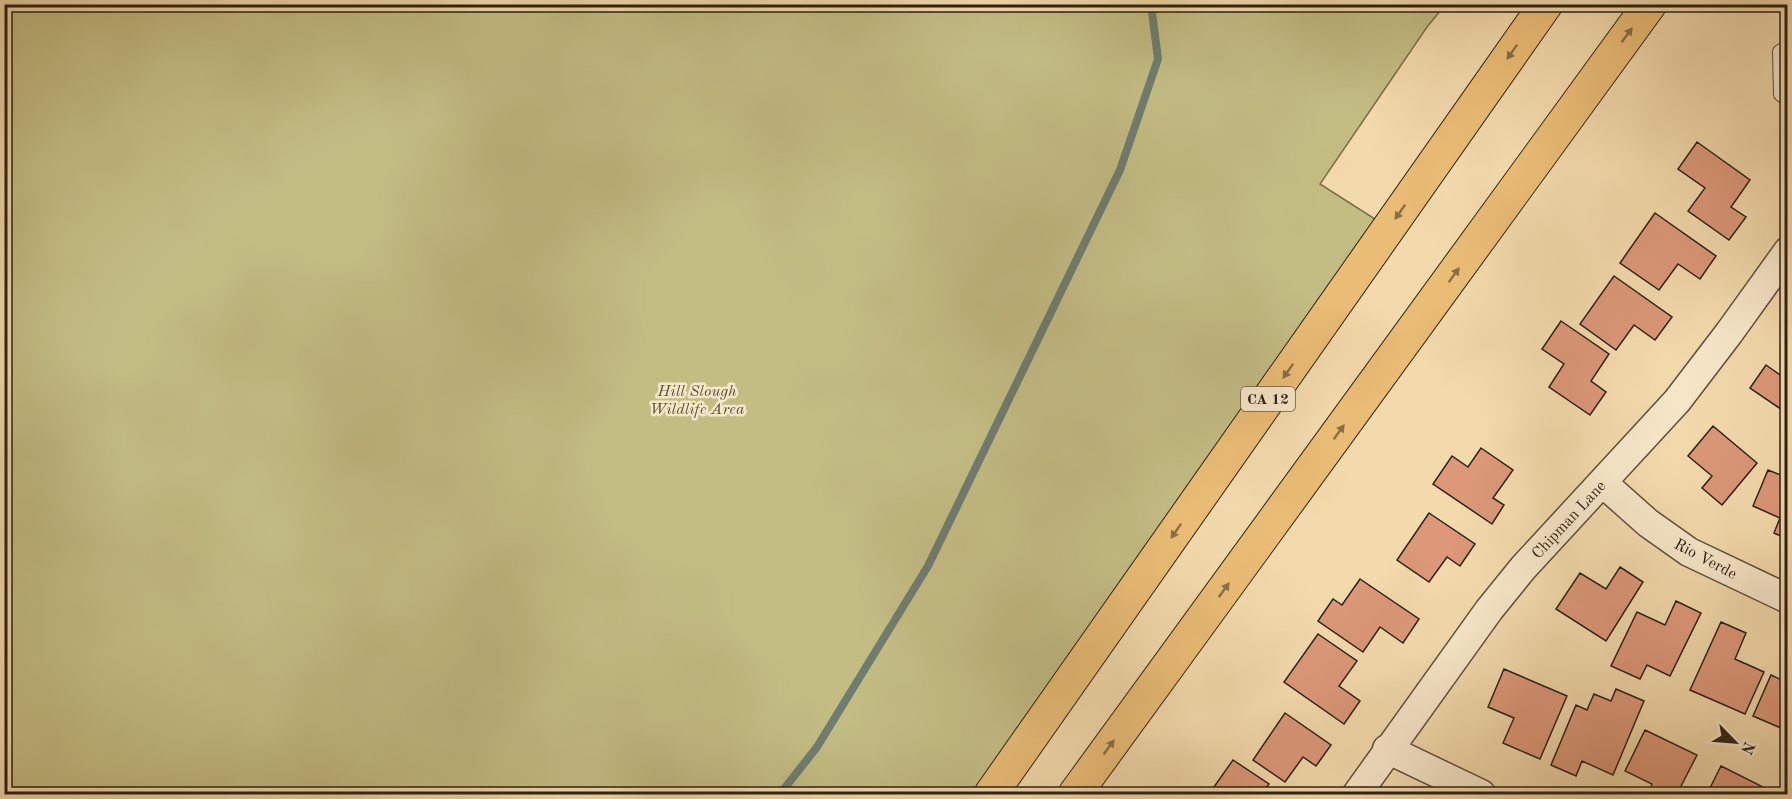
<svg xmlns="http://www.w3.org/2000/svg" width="1792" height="799" viewBox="0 0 1792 799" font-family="'Old Standard TT',serif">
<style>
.green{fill:#c3bd84;stroke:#776f4d;stroke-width:1.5}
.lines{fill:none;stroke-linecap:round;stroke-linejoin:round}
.stream{stroke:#6f7d71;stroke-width:8}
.building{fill:#dc9879;stroke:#2b2116;stroke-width:1.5}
.service-casing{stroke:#5d4f3c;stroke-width:16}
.minor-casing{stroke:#5d4f3c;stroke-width:31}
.trunk-casing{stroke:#2b2116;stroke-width:35}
.service{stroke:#f7e7c9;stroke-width:14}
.minor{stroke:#f7e7c9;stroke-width:28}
.trunk{stroke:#eabd76;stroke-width:33}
.oneway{fill:#8a6f46}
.labels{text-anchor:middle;stroke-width:5;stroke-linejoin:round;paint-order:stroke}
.shield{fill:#f7e7c9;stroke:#685c4c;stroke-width:1.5}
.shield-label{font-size:15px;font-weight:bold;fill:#2b2116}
.park-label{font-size:16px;font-style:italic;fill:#595037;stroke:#f7e7c9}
.street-label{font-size:16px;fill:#2b2116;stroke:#f7e7c9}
</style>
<rect width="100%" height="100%" fill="#f3daac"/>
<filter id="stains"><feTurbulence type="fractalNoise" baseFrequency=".00333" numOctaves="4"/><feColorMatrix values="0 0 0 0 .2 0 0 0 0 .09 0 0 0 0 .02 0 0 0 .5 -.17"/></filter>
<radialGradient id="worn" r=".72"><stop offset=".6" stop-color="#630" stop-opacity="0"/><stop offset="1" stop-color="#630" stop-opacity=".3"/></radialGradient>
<path class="green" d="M5,5H1445L1427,27L1320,184L1389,228L992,794H5Z"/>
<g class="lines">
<path class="stream" d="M780,794L817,747L928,566L1120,170L1158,59L1151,4"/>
</g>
<path class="building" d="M1697,142L1750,180L1731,207L1746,217L1729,240L1688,211L1705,188L1678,169Z
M1655,213L1716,256L1700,279L1678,264L1659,290L1620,263Z
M1614,276L1672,317L1655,340L1634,325L1616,350L1580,324Z
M1561,321L1609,354L1591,381L1606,392L1590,415L1549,387L1564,364L1542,349Z
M1766,365L1783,377L1788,370V414L1750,388Z
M1713,426L1757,463L1722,505L1702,488L1712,476L1688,456Z
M1481,448L1513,470L1493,498L1504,505L1492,524L1433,484L1452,456L1468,467Z
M1768,470L1788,478V539L1774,533L1780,518L1753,506Z
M1429,513L1475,544L1460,566L1447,557L1429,582L1397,560Z
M1620,567L1643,582L1606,641L1556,609L1580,573L1606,589Z
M1360,579L1419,619L1403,643L1380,627L1363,652L1318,621L1333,599L1342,605Z
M1676,601L1701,613L1670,676L1647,665L1640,679L1611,666L1637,612L1665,625Z
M1721,622L1746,633L1735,659L1764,672L1745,714L1690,690Z
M1318,634L1357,661L1339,686L1360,701L1344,724L1284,682Z
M1504,669L1567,696L1540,759L1503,743L1514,718L1488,707Z
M1771,675L1788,683V731L1753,716Z
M1616,689L1644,701L1613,775L1582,761L1576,776L1551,765L1576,705L1587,710L1594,694L1611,701Z
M1285,713L1331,745L1316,766L1303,757L1285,782L1253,760Z
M1645,730L1697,755L1677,794H1647L1652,784L1625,771Z
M1233,760L1269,784L1262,794H1209Z
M1721,766L1773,792L1772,794H1707Z"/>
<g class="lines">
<g class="service-casing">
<path id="service" d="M1788,47L1780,52L1781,94L1788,100"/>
</g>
<g class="minor-casing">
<path id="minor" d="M1603,483L1648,523L1689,552L1788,599
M1387,749L1481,794
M1357,794L1489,610L1523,568L1677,401L1729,333L1788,251"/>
</g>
<g class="trunk-casing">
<path id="trunk" d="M991,794L1546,4
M1075,794L1650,4"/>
</g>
<use href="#service" class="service"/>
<use href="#minor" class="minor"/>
<use href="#trunk" class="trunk"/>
</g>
<defs><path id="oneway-solid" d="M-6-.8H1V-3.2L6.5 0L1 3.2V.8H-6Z" transform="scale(1.5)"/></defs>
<g class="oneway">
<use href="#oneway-solid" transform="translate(1627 35) rotate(-54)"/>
<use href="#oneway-solid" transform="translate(1512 52) rotate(125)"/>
<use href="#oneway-solid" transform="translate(1400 212) rotate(125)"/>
<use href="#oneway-solid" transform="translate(1454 275) rotate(-54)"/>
<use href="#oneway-solid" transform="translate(1288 371) rotate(125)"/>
<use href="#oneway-solid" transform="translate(1339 432) rotate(-54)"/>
<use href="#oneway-solid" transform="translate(1176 531) rotate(125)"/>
<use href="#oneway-solid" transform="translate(1224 590) rotate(-54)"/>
<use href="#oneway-solid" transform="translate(1109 747) rotate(-54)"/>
</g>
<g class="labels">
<rect class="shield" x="1241" y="387" width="54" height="24" rx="4.5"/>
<g class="shield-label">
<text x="1268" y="404">CA 12</text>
</g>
<g class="park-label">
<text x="697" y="396">Hill Slough<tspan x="697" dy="18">Wildlife Area</tspan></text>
</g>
<g class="street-label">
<text transform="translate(1568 519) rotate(-47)" y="6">Chipman Lane</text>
<text transform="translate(1706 558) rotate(28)" y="6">Rio Verde</text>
</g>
</g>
<rect width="1792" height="799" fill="none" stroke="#f3daac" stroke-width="24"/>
<rect x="6" y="6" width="1780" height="787" fill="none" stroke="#2b2116" stroke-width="3"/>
<rect x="12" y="12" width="1768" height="775" fill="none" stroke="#2b2116" stroke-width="1.5"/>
<g transform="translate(1735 742) rotate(115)" stroke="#f7e7c9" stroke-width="4.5" paint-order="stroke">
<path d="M0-4.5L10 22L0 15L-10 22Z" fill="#2b2116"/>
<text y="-9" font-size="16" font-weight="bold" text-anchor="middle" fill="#2b2116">N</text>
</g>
<rect width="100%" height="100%" filter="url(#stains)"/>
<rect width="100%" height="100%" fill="url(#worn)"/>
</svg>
